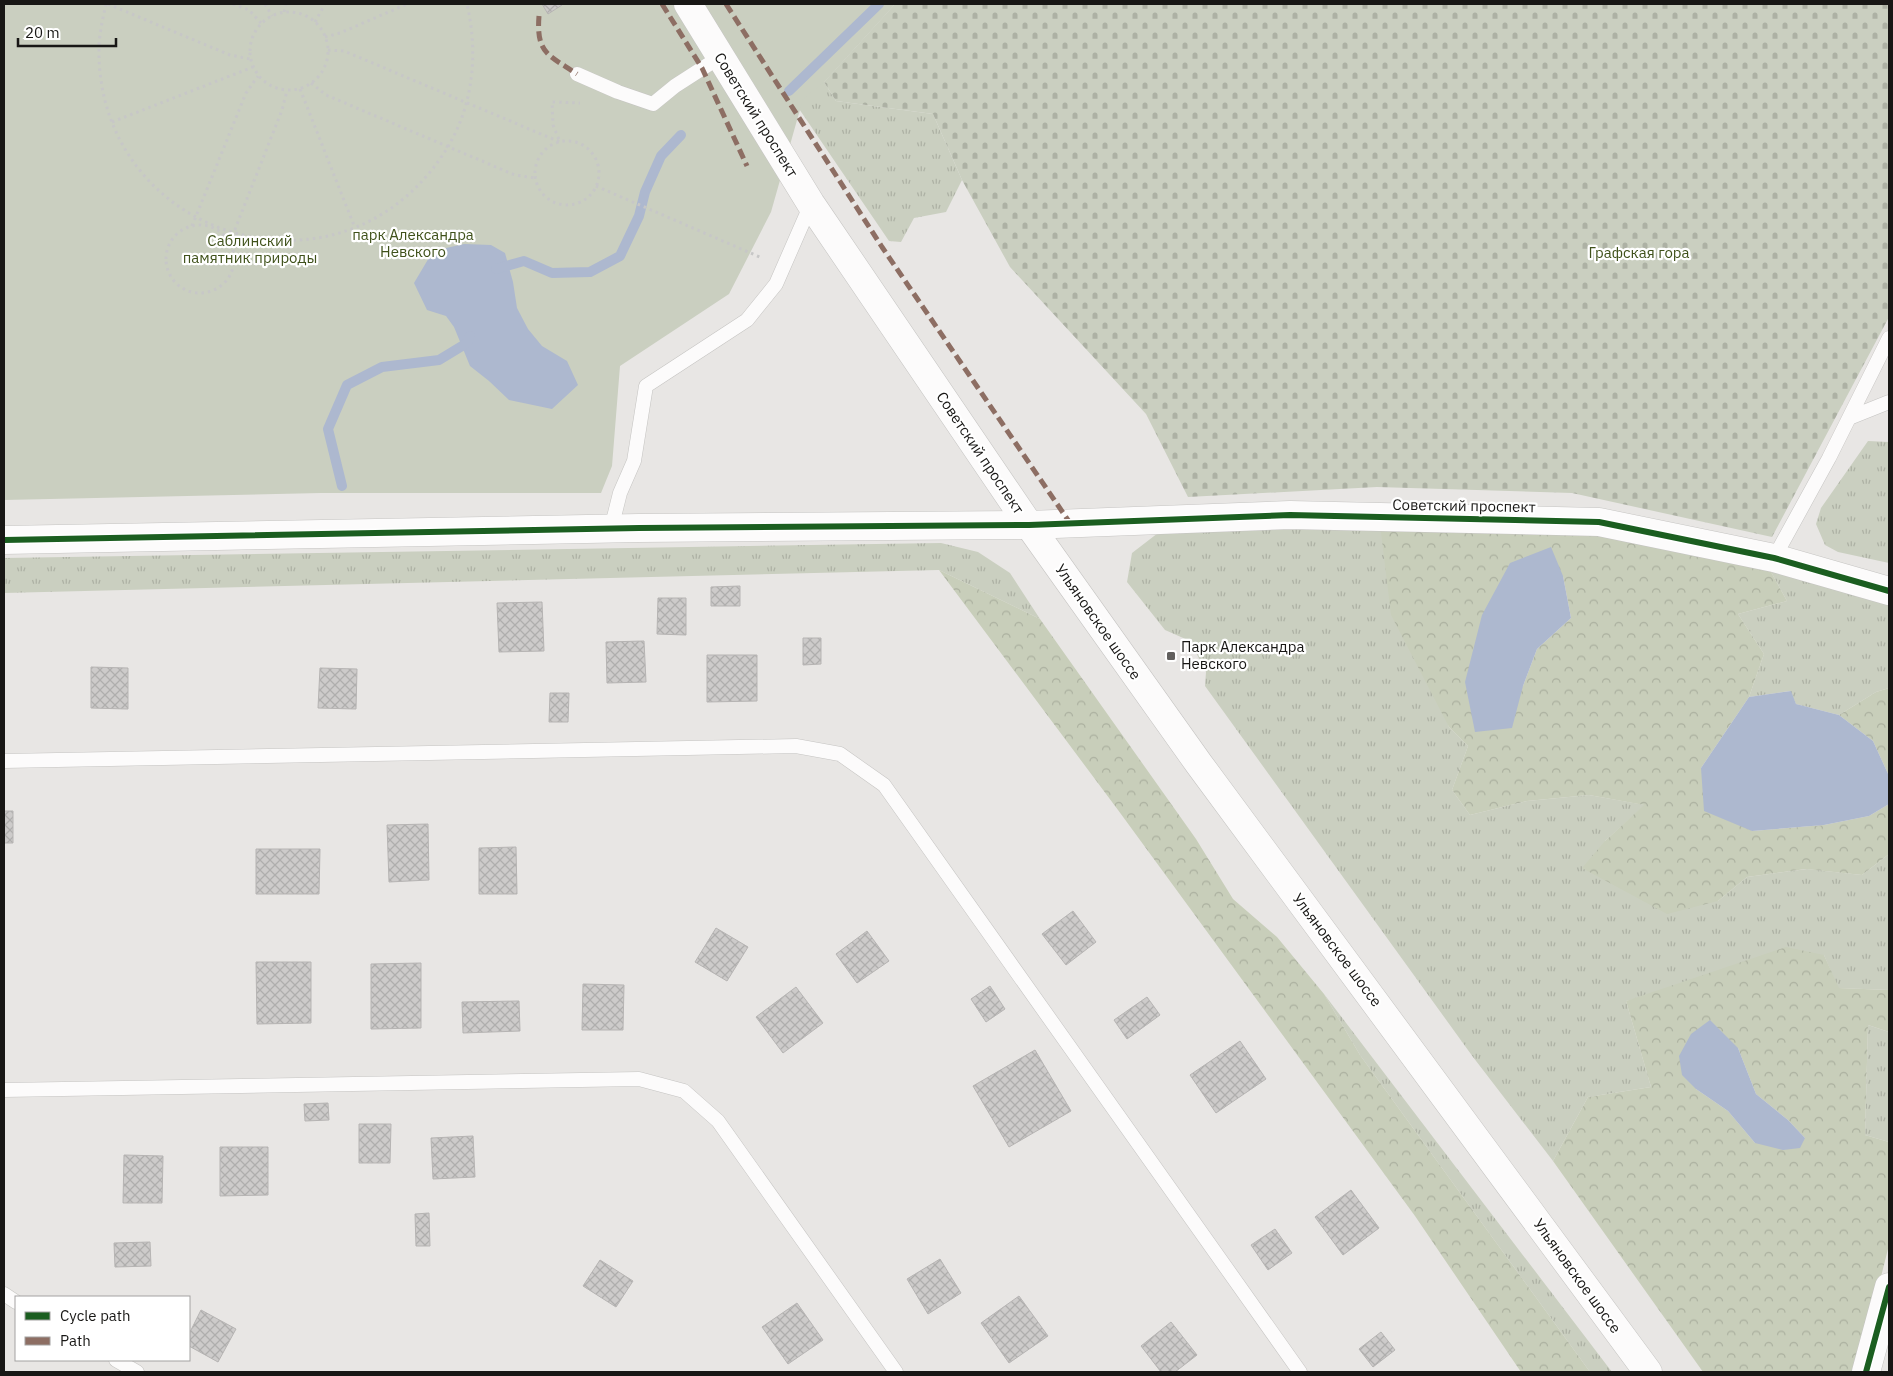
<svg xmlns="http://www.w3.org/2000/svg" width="1893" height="1376" viewBox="0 0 1893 1376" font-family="'IBM Plex Sans',sans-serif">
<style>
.grass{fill:url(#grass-tufts)}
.forest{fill:url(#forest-crowns);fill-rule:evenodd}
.cemetery{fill:url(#cemetery-stones)}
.park{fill:#cacfc0}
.water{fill:#adb8cf}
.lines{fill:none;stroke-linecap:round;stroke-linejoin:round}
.stream{stroke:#adb8cf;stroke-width:10}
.building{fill:url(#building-cross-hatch);stroke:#b6b4b3}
.service-casing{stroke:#c5c4c2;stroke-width:15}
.minor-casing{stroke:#c5c4c2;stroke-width:29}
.tertiary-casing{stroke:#c5c4c2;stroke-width:29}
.secondary-casing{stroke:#c5c4c2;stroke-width:29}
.path{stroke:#c7c7c7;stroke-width:3;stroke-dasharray:2.5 4;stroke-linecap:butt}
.service{stroke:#fcfbfb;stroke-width:14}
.minor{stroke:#fcfbfb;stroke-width:28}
.tertiary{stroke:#fcfbfb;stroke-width:28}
.secondary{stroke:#fcfbfb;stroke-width:28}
.quiet{stroke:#8d6e63;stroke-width:5;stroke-dasharray:10 5;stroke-linecap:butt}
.cycleway-casing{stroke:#fff;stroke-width:9}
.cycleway{stroke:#1b5e20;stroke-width:6}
.poi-dot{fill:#615f5d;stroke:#fff;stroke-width:2}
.labels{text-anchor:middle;stroke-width:4.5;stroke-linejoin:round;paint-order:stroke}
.street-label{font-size:15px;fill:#181715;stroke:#fff}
.park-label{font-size:15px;fill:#3f511a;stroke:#fff}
.poi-label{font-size:15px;fill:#181715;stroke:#fff;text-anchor:start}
</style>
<defs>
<pattern id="grass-tufts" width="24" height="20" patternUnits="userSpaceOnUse" patternTransform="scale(1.25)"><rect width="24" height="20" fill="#cacfc0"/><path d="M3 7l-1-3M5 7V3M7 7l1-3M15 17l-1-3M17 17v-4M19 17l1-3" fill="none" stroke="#adb1a4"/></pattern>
<pattern id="forest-crowns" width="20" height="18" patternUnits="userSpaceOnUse" patternTransform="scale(1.25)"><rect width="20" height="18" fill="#c8ceba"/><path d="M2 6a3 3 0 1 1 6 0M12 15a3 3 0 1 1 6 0" fill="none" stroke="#abb09f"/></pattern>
<pattern id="cemetery-stones" width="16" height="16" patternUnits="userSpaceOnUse" patternTransform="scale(1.25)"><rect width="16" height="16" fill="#cacfc0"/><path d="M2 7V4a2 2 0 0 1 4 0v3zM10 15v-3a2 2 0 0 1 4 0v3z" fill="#adb1a4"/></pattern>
<pattern id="building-cross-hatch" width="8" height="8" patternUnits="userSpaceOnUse" patternTransform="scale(1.25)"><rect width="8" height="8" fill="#cdcbca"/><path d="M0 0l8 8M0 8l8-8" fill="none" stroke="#afaead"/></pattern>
</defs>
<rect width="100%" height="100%" fill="#e8e6e4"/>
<path class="grass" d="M895,4L824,82L836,101L933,114L962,180L946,212L914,218L901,242L889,241L793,100Z
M1868,441L1889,442V563L1838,552L1825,545L1816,524L1821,508Z
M1380,524L1449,727L1468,746L1452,790L1470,815L1527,801L1589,795L1645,805L1605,841L1718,901L1747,877L1807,869L1862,875L1889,854V990L1838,988L1824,955L1626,1001L1651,1087L1588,1097L1553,1161L1473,1057L1205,686L1206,672L1190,641L1165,630L1127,582L1132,553L1158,533Z
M941,543L978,552L1010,573L1040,619L939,570L4,593V558Z
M1766,563L1889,595V688L1876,692L1839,715L1796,704L1790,691L1749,697L1764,654L1738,614L1787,601Z
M1324,994L1612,1372H1590L1360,1055Z
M1868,1025L1889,1032V1142L1865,1135Z"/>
<path class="forest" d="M1380,524L1598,531L1766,563L1787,601L1738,614L1764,654L1749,697L1701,768L1752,831L1824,825L1869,816L1889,804V854L1862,875L1806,869L1747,877L1718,901L1667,914L1582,868L1605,841L1644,805L1589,795L1527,801L1470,815L1452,790L1468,746L1449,727L1391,615ZM1563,576L1571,618L1537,649L1523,686L1475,731Z
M939,570L1040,619L1196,839L1233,899L1277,937L1324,994L1360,1055L1590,1372H1521L1415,1216L1118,810Z
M1889,688V776L1873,741L1839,715L1876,692Z
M1786,947L1824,955L1839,988L1889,990V1032L1868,1025L1865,1135L1889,1142V1245L1857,1372H1703L1553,1161L1588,1097L1651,1087L1626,1001ZM1738,1048L1756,1094L1788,1120L1805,1138L1755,1143L1728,1111L1696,1089Z"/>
<path class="cemetery" d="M895,4H1889V317L1772,537L1572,493L1377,487L1188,497L1146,414L1010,267L962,180L933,114L836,101L824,82Z"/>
<path class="park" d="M4,4H895L824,82L803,99L771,212L729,294L620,366L612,466L601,493H321L4,500Z"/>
<path class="water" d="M464,244L491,245L505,253L513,282L517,308L528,329L542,346L567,361L578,385L552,409L509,400L489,381L470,366L454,327L446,316L427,310L414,283L433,251Z
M1551,547L1563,576L1571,618L1537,649L1523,686L1512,728L1475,732L1465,682L1482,615L1510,563Z
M1791,691L1796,704L1839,715L1873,741L1889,776V804L1869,816L1824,825L1752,831L1704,811L1701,768L1749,697Z
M1710,1020L1738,1048L1756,1094L1788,1120L1805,1138L1800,1148L1783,1150L1755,1143L1728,1111L1696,1089L1682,1075L1679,1056L1691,1034Z"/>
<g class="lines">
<path class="stream" d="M789,91L879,4
M496,269L524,261L552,273L590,272L620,256L639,216L645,192L661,156L681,135
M342,486L328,429L347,385L382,367L439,360L467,343L470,336"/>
</g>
<path class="building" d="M542,4H561L562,5L548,14Z
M740,586V606H711V587Z
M658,598H686V635L657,634Z
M542,602L544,651L499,652L497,603Z
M803,638H821V664L803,665Z
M644,641L646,682L607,683L606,642Z
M707,655H757V701L707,702Z
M91,667L128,668V709L91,708Z
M320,668L357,669L356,709L318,708Z
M550,693H569L568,722H549Z
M4,811H13V843H4Z
M428,824L429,880L389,882L387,825Z
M516,847L517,894H479V848Z
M256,849H320L319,894H256Z
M1073,911L1096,942L1066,965L1042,934Z
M716,928L748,947L727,981L695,962Z
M867,931L889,961L857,983L836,954Z
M256,962H311V1023L257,1024Z
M421,963V1028L371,1029V964Z
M583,984L624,985L623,1030H582Z
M990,986L1005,1009L986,1022L971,999Z
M796,987L823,1023L783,1053L756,1017Z
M1147,997L1160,1015L1127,1039L1114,1020Z
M519,1001L520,1031L463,1033L462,1002Z
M1240,1041L1266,1079L1216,1113L1190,1075Z
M1035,1050L1071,1111L1009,1147L973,1086Z
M328,1103L329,1120L305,1121L304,1104Z
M359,1124H391L390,1163H359Z
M473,1136L475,1177L433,1179L431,1138Z
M220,1147H268V1195L220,1196Z
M124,1155L163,1156L162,1203H123Z
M1351,1190L1379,1228L1343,1255L1315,1217Z
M429,1213L430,1246H416L415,1214Z
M1275,1229L1292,1253L1268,1270L1251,1245Z
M150,1242L151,1266L115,1267L114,1243Z
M940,1259L961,1293L928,1314L907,1279Z
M600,1260L633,1281L616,1307L583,1286Z
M1019,1296L1048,1336L1009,1363L981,1323Z
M797,1303L823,1340L788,1364L762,1327Z
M201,1310L236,1329L218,1362L189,1346V1334Z
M1171,1322L1197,1355L1175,1372H1161L1141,1346Z
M1381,1332L1395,1350L1373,1367L1359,1349Z"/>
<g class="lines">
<g class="service-casing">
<path id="service" d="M577,74L618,92L653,104L675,86L720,57
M1849,418L1889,402
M611,529L620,493L634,461L646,386L747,320L776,284L811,204
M1774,558L1829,458L1889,338
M4,761L796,746L840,754L884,785L1300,1372
M4,1090L639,1079L684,1091L718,1121L896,1372
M4,1294L16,1302
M116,1360L137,1372"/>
</g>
<g class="minor-casing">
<path id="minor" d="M1866,1372L1889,1287"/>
</g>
<g class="tertiary-casing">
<path id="tertiary" d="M4,540L639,528L1029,525L1290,515L1599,522L1774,558L1889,591"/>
</g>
<g class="secondary-casing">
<path id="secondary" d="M688,4L811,204L1029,525L1199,764L1648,1372"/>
</g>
<path class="path" d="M106,4C103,17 100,31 99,45C94,235 335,314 442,156C473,111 479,56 467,4
M108,4L230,55L250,59
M233,4L249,10L261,23
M265,4L272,16
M284,12L286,4
M250 51a39 39 0 1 1 78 0a39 39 0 1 1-78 0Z
M315,22L325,4
M325,37L340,33L407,4
M328,50L344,51L560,142L553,125L552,102L580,103
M311,83L326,95L515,175L535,178
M300,89L355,228
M112,122L253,67
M535 173a32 32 0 1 1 64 0a32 32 0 1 1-64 0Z
M596,186L762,258
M166 259a34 34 0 1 1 68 0a34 34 0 1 1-68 0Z
M192,226L246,93L258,76
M230,242L282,110L287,91"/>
<use href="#service" class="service"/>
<use href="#minor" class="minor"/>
<use href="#tertiary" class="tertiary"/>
<use href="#secondary" class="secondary"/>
<path class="quiet" d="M662,4L702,68L747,166
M726,4L882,247L1070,523
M539,16C536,54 549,55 577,74"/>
<g class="cycleway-casing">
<path id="cycleway" d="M4,540L639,528L1029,525L1290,515L1599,522L1774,558L1889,591
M1866,1372L1889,1287"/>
</g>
<use href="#cycleway" class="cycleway"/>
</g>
<rect class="poi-dot" x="1166" y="651" width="10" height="10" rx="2.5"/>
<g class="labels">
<g class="street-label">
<text transform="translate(756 115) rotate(58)" y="5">Советский проспект</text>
<text transform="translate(980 453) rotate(56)" y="5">Советский проспект</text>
<text transform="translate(1464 506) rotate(1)" y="5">Советский проспект</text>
<text transform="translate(1098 622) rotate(55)" y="5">Ульяновское шоссе</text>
<text transform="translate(1337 950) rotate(53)" y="5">Ульяновское шоссе</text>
<text transform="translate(1577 1276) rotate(54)" y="5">Ульяновское шоссе</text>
</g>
<g class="park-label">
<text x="413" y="240">парк Александра<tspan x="413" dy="17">Невского</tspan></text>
<text x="250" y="246">Саблинский<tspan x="250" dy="17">памятник природы</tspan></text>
<text x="1639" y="258">Графская гора</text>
</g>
<g class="poi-label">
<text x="1181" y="652">Парк Александра<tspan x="1181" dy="17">Невского</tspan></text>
</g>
</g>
<rect width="1893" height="1376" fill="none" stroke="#181715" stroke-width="10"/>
<rect x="15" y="1296" width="175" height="65" fill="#ffffff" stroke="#a3a2a1"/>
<rect x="25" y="1312" width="25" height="8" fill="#1b5e20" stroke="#a3a2a1"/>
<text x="60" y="1321" font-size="15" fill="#181715">Cycle path</text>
<rect x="25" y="1337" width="25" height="8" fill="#8d6e63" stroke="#a3a2a1"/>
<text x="60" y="1346" font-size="15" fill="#181715">Path</text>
<path d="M18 38v8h98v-8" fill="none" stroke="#181715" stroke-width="2.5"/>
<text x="25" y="38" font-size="15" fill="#181715" stroke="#ffffff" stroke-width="4" paint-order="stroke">20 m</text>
</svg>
